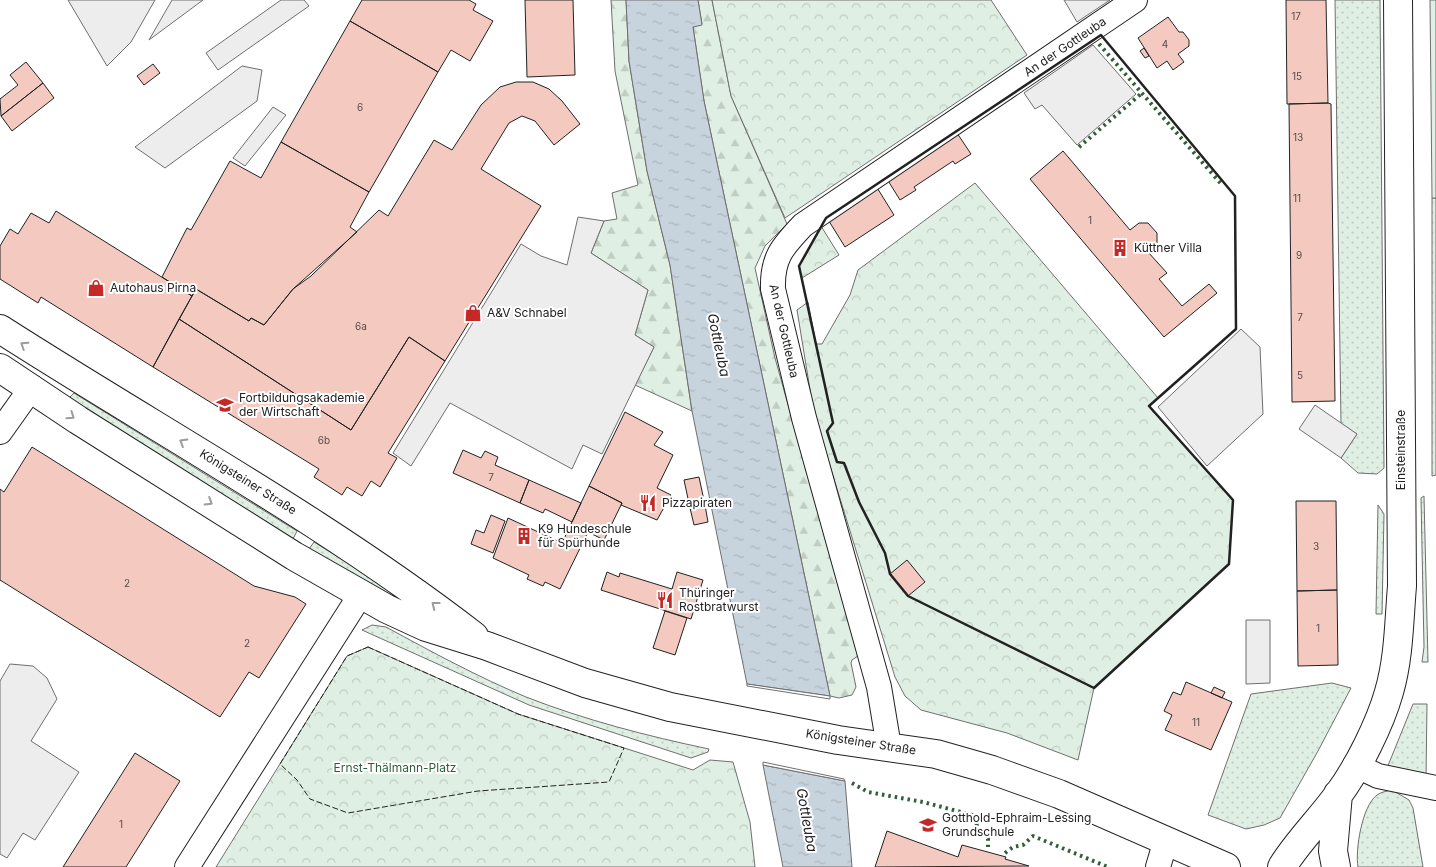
<svg xmlns="http://www.w3.org/2000/svg" width="1436" height="867" viewBox="0 0 1436 867" font-family="Inter,sans-serif">
<style>
.grass{fill:url(#grass-dots);stroke:#6f6f6f}
.forest{fill:url(#forest-firs);stroke:#6f6f6f}
.park{fill:url(#park-crowns);stroke:#6f6f6f}
.garden{fill:#e0efe3;stroke:#6f6f6f}
.parking{fill:#ededed;stroke:#6f6f6f}
.water{fill:url(#water-ripples);stroke:#6f6f6f}
.pier{fill:#fff;stroke:#6f6f6f}
.building{fill:#f3c9c0;stroke:#222}
.lines{fill:none;stroke-linecap:round;stroke-linejoin:round}
.street-casing{stroke:#222;stroke-width:26}
.secondary-casing{stroke:#222;stroke-width:30}
.primary-casing{stroke:#222;stroke-width:30}
.street{stroke:#fff;stroke-width:24}
.secondary{stroke:#fff;stroke-width:28}
.primary{stroke:#fff;stroke-width:28}
.hedge{stroke:#2f5e38;stroke-width:4;stroke-dasharray:2.5 4;stroke-linecap:butt}
.fence{stroke:#222;stroke-width:1;stroke-dasharray:6 2.5;stroke-linecap:butt}
.wall{stroke:#222;stroke-width:2.5}
.oneway{stroke:#9c9c9c}
.labels{text-anchor:middle;stroke-width:4;stroke-linejoin:round;paint-order:stroke}
.number-label{font-size:10px;fill:#564c4a}
.street-label{font-size:12px;fill:#222;stroke:#fff}
.poi-label{font-size:12px;fill:#222;stroke:#fff;text-anchor:start}
.park-label{font-size:12px;fill:#2f5e38;stroke:#fff}
.water-label{font-size:14px;font-style:italic;fill:#222;stroke:#fff}
</style>
<defs>
<pattern id="grass-dots" width="8" height="8" patternUnits="userSpaceOnUse" patternTransform="scale(1.25)"><rect width="8" height="8" fill="#e0efe3"/><path d="M2 2h.1M6 6h.1" fill="none" stroke="#c0cdc2" stroke-width="1.8" stroke-linecap="round"/></pattern>
<pattern id="forest-firs" width="22" height="20" patternUnits="userSpaceOnUse" patternTransform="scale(1.25)"><rect width="22" height="20" fill="#e0efe3"/><path d="M5 1l3.5 6h-7zM16 11l3.5 6h-7z" fill="#c0cdc2"/></pattern>
<pattern id="park-crowns" width="20" height="18" patternUnits="userSpaceOnUse" patternTransform="scale(1.25)"><rect width="20" height="18" fill="#e0efe3"/><path d="M2 6a3 3 0 1 1 6 0M12 15a3 3 0 1 1 6 0" fill="none" stroke="#c0cdc2"/></pattern>
<pattern id="water-ripples" width="26" height="14" patternUnits="userSpaceOnUse" patternTransform="scale(1.25)"><rect width="26" height="14" fill="#c7d3dd"/><path d="M2 4q2-2 4 0t4 0M15 11q2-2 4 0t4 0" fill="none" stroke="#abb5bd"/></pattern>
</defs>
<rect width="100%" height="100%" fill="#fff"/>
<path class="grass" d="M1335,0H1380L1384,468L1377,474L1358,473L1341,458L1357,434L1341,424Z
M1432,198H1436V475L1432,476Z
M74,393L297,531L293,539L73,401L70,397Z
M1424,496L1428,662H1422L1424,647L1421,498Z
M1378,505L1384,514L1382,614H1376Z
M314,542L448,625L445,628L309,549Z
M372,625L386,627C432,652 478,677 526,697C585,720 647,736 709,749L708,752L691,758L529,705L362,630Z
M1332,683L1351,688L1318,751L1280,818L1264,825L1246,829L1208,815L1251,694Z
M1413,704H1427L1426,779L1387,768Z
M1392,790L1409,800L1413,808L1423,867H1358C1355,850 1362,806 1377,795C1381,792 1387,791 1392,790Z"/>
<path class="forest" d="M611,0H626L629,61L647,171L670,265L692,411L635,385L654,347L635,335L648,290L591,253L604,221L617,219L612,193L638,185L615,71Z
M698,0H712L731,96L787,224L765,246L755,268L775,358L858,656L852,660L851,663L856,687L852,695L839,698L830,696L704,101L693,27L702,24Z"/>
<path class="park" d="M712,0H991L1027,55L785,218L731,96Z
M975,183L1158,398L1149,407L1233,500L1229,564L1094,688L1078,760L1007,733L921,710L905,696L895,677L814,414L797,310L808,302L816,344H822L850,295L858,270Z
M821,226L839,255L802,278L799,266Z
M368,647L518,714L693,770L710,760L733,762L750,822L755,867H216L347,656Z"/>
<path class="garden" d="M1430,0H1436V198H1432Z"/>
<path class="parking" d="M68,0H155L131,42L107,66Z
M172,0H203L149,40Z
M281,0H304L309,6L218,70L206,53Z
M1064,0H1110L1077,22Z
M1093,45L1136,94L1077,145L1042,105L1035,109L1024,93Z
M242,66L262,70L257,101L165,168L135,147Z
M273,107L286,115L245,166L233,158Z
M578,217L604,221L591,253L648,290L635,335L654,347L602,454L583,445L572,469L450,403L411,466L393,453L521,244L541,256L567,265Z
M1241,329L1260,347L1263,414L1207,466L1158,407Z
M1315,405L1357,434L1341,458L1299,429Z
M1246,620H1270V683L1246,684Z
M10,664L33,666L47,678L57,699L31,741L79,772L35,840L23,833L7,858L0,854V681Z"/>
<path class="water" d="M626,0H698L702,25L693,27L704,101L830,696L747,684L692,411L670,265L647,171L629,61Z
M763,765L845,781L852,867H783Z"/>
<path class="pier" d="M747,684L830,696V699L747,686Z
M763,762L844,779L845,781L763,765Z"/>
<path class="building" d="M362,0H469L476,4L473,10L493,21L470,61L451,50L438,72L350,21Z
M525,0H573L575,75L527,77Z
M1286,0H1326L1328,103L1287,104Z
M1168,17L1179,32H1183L1189,40V46L1178,54L1184,62L1173,70L1167,61L1157,68L1138,38Z
M350,21L438,72L369,192L281,142Z
M1144,48L1149,56L1145,58L1140,51Z
M26,62L43,83L1,116L0,99L18,85L10,75Z
M153,64L160,73L144,85L137,76Z
M516,82H533L549,89L562,101L580,124L554,145L535,121L522,116L509,123L481,169L541,206L445,361L409,337L351,430L179,319L196,289L249,321L251,318L264,325L293,289L311,276L379,210L388,216L434,140L452,150L481,105L500,87Z
M43,83L54,98L12,131L1,116Z
M1328,103L1331,104L1335,401L1292,402L1289,104Z
M957,133L971,154L955,164L953,161L914,187L916,190L900,200L887,179Z
M281,142L369,192L350,227L357,232L293,289L264,325L251,318L249,321L196,289L192,296L162,277L187,228L191,230L230,161L261,178Z
M1063,151L1130,230L1139,223H1148L1157,233V244L1148,252L1167,273L1159,279L1182,306L1209,284L1217,293L1164,337L1030,179Z
M876,186L894,215L845,247L827,218Z
M56,211L192,296L153,367L41,297L38,303L0,279V246L10,229L18,234L31,213L49,223Z
M179,319L351,430L409,337L445,361L388,453L397,458L380,487L371,481L362,496L347,487L342,495L314,477L319,469L153,367Z
M625,412L663,432L654,445L673,455L657,488L671,495L657,520L621,505L622,503L589,486Z
M32,447L254,586L295,597L306,604L259,678L249,672L220,717L0,580V489L4,492Z
M463,450L481,458L485,451L498,457L495,465L529,480L520,503L453,473Z
M699,477L705,505L690,508L684,480Z
M529,480L581,503L572,522L545,509L543,513L520,503Z
M589,486L622,503L604,540L588,532L560,589L545,582L543,586L527,579L529,575L493,558L508,518L562,543Z
M1296,501H1336L1337,590L1297,591Z
M705,505L708,522L694,525L690,508Z
M491,515L505,521L493,553L471,544L476,530L484,533Z
M907,560L925,582L908,596L890,574Z
M607,572L619,577L620,573L672,589L677,572L703,580L691,619L601,590Z
M1337,590L1338,665L1298,666L1297,591Z
M665,611L687,618L675,655L653,648Z
M1186,682L1232,702L1211,750L1165,730L1172,715L1164,711L1173,692L1181,695Z
M1214,687L1225,692L1222,698L1211,693Z
M135,753L180,781L126,867H63Z
M887,831L958,857L962,845L1006,857L1005,859L1029,866L875,867Z"/>
<g class="lines">
<g class="street-casing">
<path id="street" d="M0,432L32,387
M889,747L879,687L804,418L773,289C772,258 782,247 803,225L1135,0
M1355,765L1378,776L1436,788
M187,867L361,594
M1158,867L1166,840"/>
</g>
<g class="secondary-casing">
<path id="secondary" d="M1282,867C1298,841 1320,820 1338,795C1358,768 1380,724 1389,692C1399,658 1399,621 1402,586L1398,0
M1336,867L1333,851L1338,794"/>
</g>
<g class="primary-casing">
<path id="primary" d="M0,329C159,431 325,521 474,636
M0,368L78,420L294,556L387,609L426,627L487,646L585,683L670,707L838,740L936,754L992,770L1059,794L1226,867"/>
</g>
<use href="#street" class="street"/>
<use href="#secondary" class="secondary"/>
<use href="#primary" class="primary"/>
<path class="hedge" d="M1099,44L1223,186
M1079,147L1142,93
M852,783L868,792L923,802L976,816L977,828L988,839V847
M1005,853L1013,847L1023,845L1033,836L1108,867"/>
<path class="fence" d="M368,647L518,714L624,748L609,782L478,791L348,813L310,799L297,780L280,764L347,656Z"/>
<path class="wall" d="M1101,35L1235,196L1236,329L1149,406L1233,500L1229,564L1094,688L908,596L890,574L885,553L859,502L844,463L837,462L827,431L833,423L799,266L826,218Z"/>
</g>
<defs><path id="oneway-chevron" d="M-2-3.5L2.5 0L-2 3.5" fill="none" stroke-width="1.6" stroke-linecap="round" stroke-linejoin="round" transform="scale(1.25)"/></defs>
<g class="oneway">
<use href="#oneway-chevron" transform="translate(24 345) rotate(-147)"/>
<use href="#oneway-chevron" transform="translate(71 416) rotate(35)"/>
<use href="#oneway-chevron" transform="translate(183 442) rotate(-149)"/>
<use href="#oneway-chevron" transform="translate(209 502) rotate(32)"/>
<use href="#oneway-chevron" transform="translate(435 605) rotate(-142)"/>
</g>
<defs>
<g id="building-bare" transform="scale(1.35)"><path d="M-4-6H4V6H1V3H-1V6H-4ZM-2.5-4.3h1.7v1.8h-1.7ZM.8-4.3h1.7v1.8H.8ZM-2.5-1h1.7V.8h-1.7ZM.8-1h1.7V.8H.8Z" fill="#c62828" stroke="#fff" stroke-width="2.5" paint-order="stroke"/></g>
<g id="shop-bare" transform="scale(1.35)"><path d="M-5-2.5h2.3a2.7 3.5 0 0 1 5.4 0H5L5.5 6h-11ZM-1.5-2.5h3a1.5 2.3 0 0 0-3 0Z" fill="#c62828" stroke="#fff" stroke-width="2.5" paint-order="stroke"/></g>
<g id="school-bare" transform="scale(1.35)"><path d="M0-5L7-2L0 1L-7-2ZM-4 1L0 2.5L4 1V4Q0 6-4 4Z" fill="#c62828" stroke="#fff" stroke-width="2.5" paint-order="stroke"/></g>
<g id="restaurant-bare" transform="scale(1.35)"><path d="M-5-6h1v4h1v-4h1v4h1v-4h1v5L-1.5 .5V6h-2V.5L-5-1ZM5-6V6H3V1.5H1.5Q1.5-4 5-6Z" fill="#c62828" stroke="#fff" stroke-width="2.5" paint-order="stroke"/></g>
</defs>
<g fill-rule="evenodd">
<use href="#building-bare" x="1120" y="248"/>
<use href="#shop-bare" x="96" y="288"/>
<use href="#shop-bare" x="473" y="313"/>
<use href="#school-bare" x="225" y="405"/>
<use href="#restaurant-bare" x="648" y="503"/>
<use href="#building-bare" x="524" y="536"/>
<use href="#restaurant-bare" x="665" y="600"/>
<use href="#school-bare" x="928" y="825"/>
</g>
<g class="labels">
<g class="number-label">
<text x="1296" y="20">17</text>
<text x="1165" y="48">4</text>
<text x="1297" y="80">15</text>
<text x="360" y="111">6</text>
<text x="1298" y="141">13</text>
<text x="1297" y="202">11</text>
<text x="1090" y="224">1</text>
<text x="1299" y="259">9</text>
<text x="1300" y="321">7</text>
<text x="361" y="330">6a</text>
<text x="1300" y="379">5</text>
<text x="324" y="444">6b</text>
<text x="491" y="481">7</text>
<text x="1316" y="550">3</text>
<text x="127" y="587">2</text>
<text x="1318" y="632">1</text>
<text x="247" y="647">2</text>
<text x="1196" y="726">11</text>
<text x="121" y="828">1</text>
</g>
<g class="street-label">
<text transform="translate(1065 47) rotate(-34)" y="4">An der Gottleuba</text>
<text transform="translate(784 331) rotate(77)" y="4">An der Gottleuba</text>
<text transform="translate(1401 450) rotate(-90)" y="4">Einsteinstraße</text>
<text transform="translate(248 482) rotate(32)" y="4">Königsteiner Straße</text>
<text transform="translate(861 742) rotate(9)" y="4">Königsteiner Straße</text>
</g>
<g class="poi-label">
<text x="1134" y="252">Küttner Villa</text>
<text x="110" y="292">Autohaus Pirna</text>
<text x="487" y="317">A&amp;V Schnabel</text>
<text x="239" y="402">Fortbildungsakademie<tspan x="239" dy="14">der Wirtschaft</tspan></text>
<text x="662" y="507">Pizzapiraten</text>
<text x="538" y="533">K9 Hundeschule<tspan x="538" dy="14">für Spürhunde</tspan></text>
<text x="679" y="597">Thüringer<tspan x="679" dy="14">Rostbratwurst</tspan></text>
<text x="942" y="822">Gotthold-Ephraim-Lessing<tspan x="942" dy="14">Grundschule</tspan></text>
</g>
<g class="park-label">
<text x="395" y="772">Ernst-Thälmann-Platz</text>
</g>
<g class="water-label">
<text transform="translate(719 345) rotate(78)" y="5">Gottleuba</text>
<text transform="translate(807 820) rotate(80)" y="5">Gottleuba</text>
</g>
</g>
</svg>
